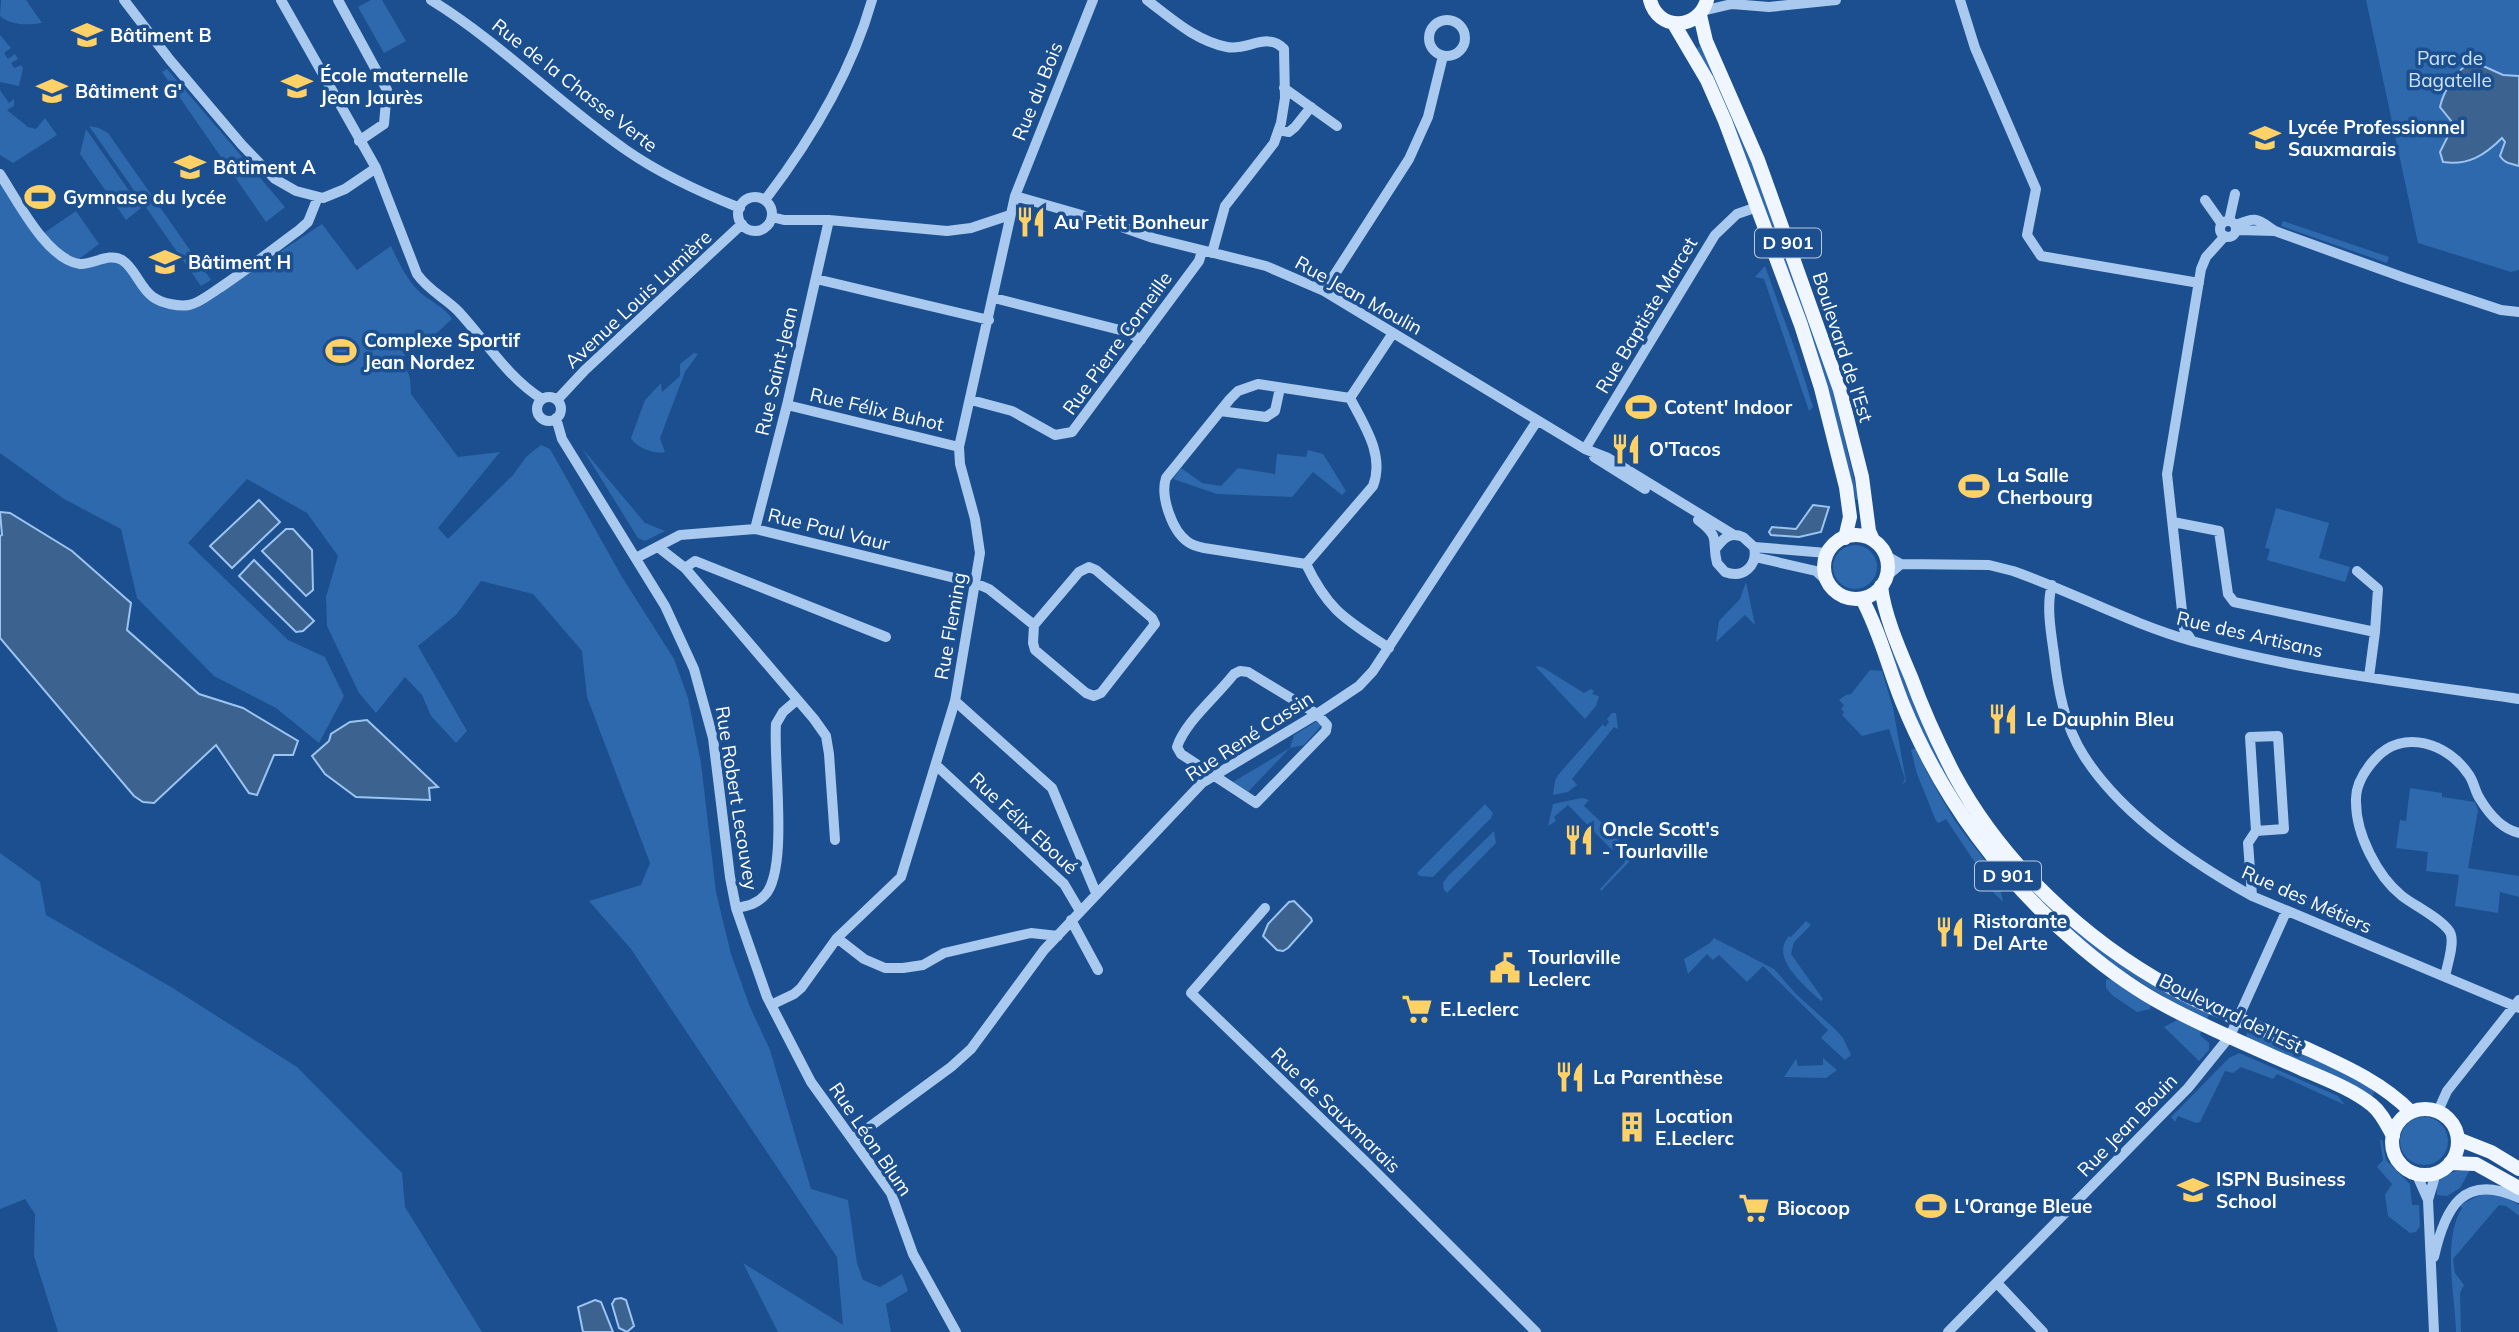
<svg xmlns="http://www.w3.org/2000/svg" width="2519" height="1332" viewBox="0 0 2519 1332" font-family="Mulish,sans-serif">
<style>
.green{fill:#2e69ad}
.water{fill:#3c6290;stroke:#9cc4f0;stroke-width:2}
.lines{fill:none;stroke-linecap:round;stroke-linejoin:round}
.minor{stroke:#a9c9ee;stroke-width:10}
.major{stroke:#f0f6ff;stroke-width:14}
.labels{text-anchor:middle;stroke-width:7;stroke-linejoin:round;paint-order:stroke}
.shield{fill:#1b4f8f;stroke:#bbcadd;stroke-width:2}
.shield-label{font-size:18px;font-weight:bold;fill:#fff}
.poi-label{font-size:19px;font-weight:bold;fill:#fff;stroke:#1b4f8f;text-anchor:start}
.park-label{font-size:19px;fill:#cfe3fa;stroke:#1b4f8f}
.street-label{font-size:19px;fill:#fff;stroke:#1b4f8f}
</style>
<rect width="100%" height="100%" fill="#1b4f8f"/>
<path class="green" d="M1,0H26L42,23C27,25 12,26 0,16Z
M371,0H382L406,41L384,53L358,7Z
M2366,0H2519V270L2511,272L2418,243Z
M0,35L11,48L4,53L8,59L15,54L18,59L11,63L14,68L21,65L23,68L19,86L0,82Z
M1701,46L1734,115L1830,377L1859,500H1856L1831,398L1804,316L1696,48Z
M167,69L285,207L266,222L162,72Z
M0,90L9,103L14,99V106L7,110L28,127L36,129L45,118L57,135L13,163L0,155Z
M89,126L99,128L108,133L211,280L201,286Z
M86,129L141,208L126,220L80,154Z
M0,181L65,264L117,260L152,300L204,302L322,224L357,270L391,246C399,263 407,281 422,294C432,302 445,308 452,319L418,350L412,344L402,359L410,378L411,394L458,457L500,452L438,528L448,539L513,475L527,456L541,445L550,449L622,577L674,659L688,698L701,763L716,892L731,954L750,1007L770,1050L811,1189L848,1200L857,1263L863,1280L880,1287L902,1274L908,1291L886,1304L891,1332H778L743,1263L843,1325L837,1257L631,949L589,901L641,885L650,863L587,697L582,651L533,594L481,581L456,615L418,646L467,731L456,743L431,716L422,695L405,677L376,713L359,693L327,626L326,597L338,556L307,513L247,479L188,543L288,640L325,657L344,696L319,743L276,708L214,676L137,598L121,529L64,499L0,453Z
M76,211L99,244L75,262L67,260L44,233Z
M2283,221L2389,257L2387,263L2281,226Z
M1765,266L1797,355L1813,407L1809,411L1764,279L1755,277Z
M694,353L698,354L685,372L660,438L665,452C656,455 635,447 631,438L645,400L661,383L662,392L680,376V364Z
M582,448L645,523L665,531L645,541L638,538Z
M1308,450L1323,454L1346,491L1342,495L1313,472L1292,497L1217,494L1173,479L1181,468L1202,483L1221,486L1238,468L1275,474L1277,454L1306,457Z
M2276,508L2329,523L2319,558L2350,567L2345,582L2267,560L2270,549L2265,548Z
M1833 567a22 22 0 1 1 44 0a22 22 0 1 1-44 0Z
M1746,582L1755,625L1745,615L1716,642L1719,621L1740,599Z
M1892,652H1895L1929,736L2029,884L2210,1012L2207,1019C2120,977 2054,924 1994,848C1983,834 1971,821 1961,806C1931,759 1909,706 1892,652Z
M1535,666L1542,667L1584,693L1591,689L1594,691L1592,694L1599,696L1596,706L1585,719Z
M1870,670L1882,671L1893,708L1906,781L1902,785L1905,779L1889,729L1862,736L1842,715L1844,712L1841,709L1844,705L1839,700L1846,695L1851,694Z
M1612,713H1616L1618,729L1614,727L1572,779L1577,785L1568,792L1553,795L1555,781L1558,775L1603,724L1605,727L1609,722L1607,719Z
M1317,721L1321,725L1320,727L1304,745L1290,748L1248,792L1233,782L1290,748L1294,735Z
M1915,748C1926,772 1940,796 1954,819C1971,846 1999,869 2003,902L1988,887L1992,883L1980,870L1946,819L1939,823L1936,821L1917,774L1911,750Z
M2410,788L2442,793V797L2475,802L2478,810L2468,868L2519,876V897L2500,892L2498,913L2455,906L2459,875L2426,871L2428,852L2396,848L2400,820L2406,821Z
M1582,798L1589,800L1584,806L1617,837L1633,858L1601,891L1600,889L1625,862L1618,850L1611,849L1568,805L1554,817L1556,821L1548,826L1553,804Z
M1485,804L1493,813L1491,818L1433,877L1420,876L1417,873Z
M1494,831L1496,843L1447,893L1444,890L1443,883L1448,876Z
M0,853L40,882L46,915L171,987L297,1067L402,1173L405,1207L482,1332H58L34,1256L35,1214L25,1199L0,1209Z
M1806,921L1811,925L1794,942L1791,954L1823,999L1821,1001C1805,986 1769,958 1789,936L1791,937Z
M1714,938L1774,969L1796,994L1836,1030L1843,1038L1851,1055L1845,1060L1821,1038L1828,1030L1763,966L1747,982L1719,955L1713,960L1707,954L1688,974L1684,959L1710,943Z
M2106,979L2113,980L2151,1005L2150,1009L2137,1012L2112,995L2106,988Z
M2177,1020L2202,1029L2200,1035L2209,1043V1050L2199,1061L2164,1027Z
M2247,1032L2332,1067L2376,1090L2372,1097L2321,1070L2246,1037Z
M2239,1053L2338,1096L2345,1105L2277,1074L2273,1079L2241,1067L2233,1073L2225,1071L2200,1122L2196,1123L2178,1116L2175,1122L2171,1117L2229,1058Z
M1823,1058L1837,1070L1826,1078L1784,1077L1796,1059L1798,1066L1823,1065Z
M2400 1141a24 24 0 1 1 48 0a24 24 0 1 1-48 0Z
M2380,1140H2382L2386,1160L2410,1184L2412,1205H2419L2420,1226L2416,1232L2410,1233L2388,1216L2385,1195L2392,1184L2377,1167L2383,1160Z
M2470,1170L2460,1188L2447,1196L2437,1195C2434,1175 2453,1170 2470,1170Z
M2482,1194C2497,1194 2507,1197 2519,1205V1216L2506,1206L2499,1205L2453,1259L2455,1273L2464,1285L2460,1293L2461,1332H2456C2455,1294 2442,1241 2462,1208L2460,1206L2462,1204Z"/>
<path class="water" d="M2472,61L2503,75L2519,76V166C2511,163 2505,164 2500,156L2505,142L2502,138C2485,155 2468,166 2443,162L2440,152L2450,132L2452,122L2440,107C2444,89 2457,70 2472,61Z
M259,500L280,522L232,568L210,546Z
M1813,505L1829,507L1821,532L1799,537L1771,535L1769,532L1772,527L1796,529Z
M0,512L10,513L72,551L131,603L127,630L199,694L243,708L298,741L293,755H274L257,795L249,793L216,745L154,803L143,802L134,796L0,638V536L2,535Z
M286,529H293L312,550L313,590L306,596L262,551Z
M254,560L314,621L303,631L296,632L239,576Z
M367,720L438,787L429,788L430,800L356,797L325,774L312,756L329,741L331,734L350,722Z
M1294,901L1311,918L1312,921L1288,948L1283,951L1277,950L1263,936L1268,924L1289,902Z
M621,1298L626,1300L634,1326L627,1332L619,1328L612,1304L615,1299Z
M595,1300L601,1302L613,1332H583L578,1307Z"/>
<g class="lines">
<path class="minor" d="M124,0L170,60L242,145L275,179L296,191L323,198L345,189L376,168
M281,0L376,168L417,274C428,290 445,298 458,311C486,341 507,377 542,399
M338,0L387,90L384,124L359,141
M431,0C501,43 558,103 626,150C659,173 702,193 740,208
M1147,0C1172,19 1196,41 1227,47C1248,51 1267,31 1284,49L1285,98L1281,123L1274,143L1225,206L1212,253
M1960,0L1975,48L2036,189L2027,235L2041,256L2199,283
M1702,11L1732,4L1769,7L1836,0
M1429 38a18 18 0 1 1 36 0a18 18 0 1 1-36 0Z
M1284,88L1337,126
M1279,130L1289,132L1295,127L1311,107
M0,174C17,200 47,260 80,264C93,265 109,252 122,260C135,268 140,288 153,297C161,303 179,307 189,305C200,303 211,293 221,287C248,269 273,249 299,230L308,222L318,197
M1015,196L1113,224L1153,238L1266,266L1324,291L1585,449L1608,458L1734,535
M738 214a17 17 0 1 1 34 0a17 17 0 1 1-34 0Z
M765,200C811,140 851,74 872,0
M2205,200L2222,224
M772,217L784,220H829L947,231L971,228L1010,215
M2220 229a8 8 0 1 1 16 0a8 8 0 1 1-16 0Z
M2229,221L2235,194
M2236,225C2257,216 2257,219 2275,231L2405,278L2501,310L2519,312
M2237,230L2275,231
M816,279L989,320
M1324,291L1409,159L1428,117L1443,56
M994,298L1128,332L1141,340
M537 409a12 12 0 1 1 24 0a12 12 0 1 1-24 0Z
M1350,398C1364,425 1385,455 1373,486L1306,564C1329,612 1347,620 1389,648
M1350,398L1393,333
M557,400L585,370L742,224
M971,400L1012,411L1055,435L1072,432L1199,261L1202,251
M787,405L959,447
M1220,411L1266,417L1275,411L1280,388
M556,418L562,439L665,606L694,669L713,738L730,877L736,908L767,997L811,1082L891,1193L913,1254L956,1332
M1585,449L1715,235L1737,214L1757,207
M1594,457L1645,489
M1698,520C1722,538 1711,541 1717,563L1725,572C1743,579 1758,566 1754,547L1743,537C1731,532 1724,537 1717,547
M2173,522L2219,531L2228,594L2234,602L2375,632L2369,677
M755,529L787,405L829,220
M658,547L685,568L814,719L826,736L829,754L835,840
M1754,547L1827,553
M1885,555L1901,564L1989,565L2013,571C2073,592 2131,624 2192,641C2299,671 2410,683 2519,699
M1755,557L1816,571L1827,581
M636,558L680,535L755,529L975,583L989,589L1034,625L1079,572L1089,567L1096,570L1152,618L1155,624L1101,693L1094,696L1086,693L1035,650L1033,643L1034,625
M1306,564L1204,548C1199,547 1192,545 1188,542C1172,531 1160,496 1166,478L1230,399L1238,391L1258,384L1350,398
M685,568L695,561L886,637
M2357,571L2378,589L2375,632
M1887,576L1901,564
M2052,585C2046,605 2051,633 2054,654C2058,689 2064,725 2084,756C2121,814 2193,863 2252,896L2519,1008
M2192,641L2184,629L2167,474L2201,269L2206,257L2225,236
M1240,671L1248,672L1317,714L1327,725L1326,731L1256,803L1181,754L1177,747C1185,722 1217,696 1234,674Z
M955,701L1052,788L1096,893
M2278,736L2284,829L2256,831L2250,737Z
M936,765L1064,884L1080,911
M2252,896L2248,843L2256,831
M736,908C748,906 757,904 765,895C789,869 773,762 776,724L783,712L797,700
M1265,908L1191,993L1368,1164L1536,1332
M1071,920L1098,970
M837,938L864,959L885,968H903L923,965L944,953L1031,933L1058,936
M2445,977C2447,965 2454,946 2451,935C2448,922 2413,905 2402,896C2377,876 2356,834 2356,802C2355,786 2364,771 2375,759C2403,728 2448,743 2469,775C2474,782 2475,792 2480,799C2489,814 2502,829 2519,833
M771,1005L794,994L801,988L837,938L901,877L955,701L980,553L975,519L960,464L959,447L1015,196L1093,0
M2438,1111L2447,1091L2519,1000
M853,1139L951,1067L971,1049L1044,950L1202,783L1317,714L1359,686L1373,671L1537,421
M2416,1173L2428,1200
M2434,1257C2445,1208 2463,1172 2519,1198
M1997,1283L2043,1332
M1948,1332L2188,1088L2230,1036L2286,912
M2434,1332L2428,1200L2436,1173"/>
<path class="major" d="M1650,0C1658,31 1698,31 1707,0
M1700,15L1706,41L1758,160L1840,390L1862,477L1869,531L1873,540
M1674,24L1707,80L1725,121L1801,325L1821,388L1846,487L1850,517L1845,538
M1824 567a32 32 0 1 1 64 0a32 32 0 1 1-64 0Z
M1881,586C1884,615 1900,651 1911,677C1923,710 1938,743 1954,774C2002,863 2084,940 2172,988C2216,1012 2266,1030 2312,1051C2347,1067 2384,1084 2411,1112
M1862,599C1880,632 1888,667 1902,702C1941,798 2002,880 2081,947C2107,969 2137,991 2168,1007C2211,1030 2257,1049 2302,1069C2325,1079 2352,1089 2372,1105C2382,1113 2387,1125 2393,1136
M2392 1142a33 33 0 1 1 66 0a33 33 0 1 1-66 0Z
M2458,1139L2491,1152L2519,1169
M2450,1163L2476,1164L2519,1188"/>
</g>
<defs>
<g id="university-bare" transform="scale(2.415)"><path d="M0-5L7-2L0 1L-7-2ZM-4 1L0 2.5L4 1V4Q0 6-4 4Z" fill="#ffd166" stroke="#1b4f8f" stroke-width="2.5" paint-order="stroke"/></g>
<g id="school-bare" transform="scale(2.415)"><path d="M0-5L7-2L0 1L-7-2ZM-4 1L0 2.5L4 1V4Q0 6-4 4Z" fill="#ffd166" stroke="#1b4f8f" stroke-width="2.5" paint-order="stroke"/></g>
<g id="stadium-bare" transform="scale(2.415)"><path d="M0-5a6.5 5 0 1 0 0 10a6.5 5 0 1 0 0-10ZM-3.5-1.8h7v3.6h-7Z" fill="#ffd166" stroke="#1b4f8f" stroke-width="2.5" paint-order="stroke"/></g>
<g id="restaurant-bare" transform="scale(2.415)"><path d="M-5-6h1v4h1v-4h1v4h1v-4h1v5L-1.5 .5V6h-2V.5L-5-1ZM5-6V6H3V1.5H1.5Q1.5-4 5-6Z" fill="#ffd166" stroke="#1b4f8f" stroke-width="2.5" paint-order="stroke"/></g>
<g id="civic-bare" transform="scale(2.415)"><path d="M-.6-6.5H3V-4.5H.6V-3L4-1V1h2V6H-6V1h2V-1L-.6-3ZM-1.2 2.5V6h2.4V2.5Z" fill="#ffd166" stroke="#1b4f8f" stroke-width="2.5" paint-order="stroke"/></g>
<g id="supermarket-bare" transform="scale(2.415)"><path d="M-6-5.5h2.5l.6 2H6L4.5 2H-2.5L-4.4-4H-6ZM-1.5 3.2a1.3 1.3 0 1 0 .1 0ZM3 3.2a1.3 1.3 0 1 0 .1 0Z" fill="#ffd166" stroke="#1b4f8f" stroke-width="2.5" paint-order="stroke"/></g>
<g id="building-bare" transform="scale(2.415)"><path d="M-4-6H4V6H1V3H-1V6H-4ZM-2.5-4.3h1.7v1.8h-1.7ZM.8-4.3h1.7v1.8H.8ZM-2.5-1h1.7V.8h-1.7ZM.8-1h1.7V.8H.8Z" fill="#ffd166" stroke="#1b4f8f" stroke-width="2.5" paint-order="stroke"/></g>
</defs>
<g fill-rule="evenodd">
<use href="#university-bare" x="87" y="35"/>
<use href="#school-bare" x="297" y="86"/>
<use href="#university-bare" x="52" y="91"/>
<use href="#school-bare" x="2265" y="138"/>
<use href="#university-bare" x="190" y="167"/>
<use href="#stadium-bare" x="40" y="197"/>
<use href="#restaurant-bare" x="1031" y="222"/>
<use href="#university-bare" x="165" y="262"/>
<use href="#stadium-bare" x="341" y="351"/>
<use href="#stadium-bare" x="1641" y="407"/>
<use href="#restaurant-bare" x="1626" y="449"/>
<use href="#stadium-bare" x="1974" y="486"/>
<use href="#restaurant-bare" x="2003" y="719"/>
<use href="#restaurant-bare" x="1579" y="840"/>
<use href="#restaurant-bare" x="1950" y="932"/>
<use href="#civic-bare" x="1505" y="968"/>
<use href="#supermarket-bare" x="1417" y="1009"/>
<use href="#restaurant-bare" x="1570" y="1077"/>
<use href="#building-bare" x="1632" y="1127"/>
<use href="#university-bare" x="2193" y="1190"/>
<use href="#stadium-bare" x="1931" y="1206"/>
<use href="#supermarket-bare" x="1754" y="1208"/>
</g>
<g class="labels">
<g class="shield">
<rect x="1755" y="228.5" width="66" height="29" rx="5"/>
<rect x="1975" y="861.5" width="66" height="29" rx="5"/>
</g>
<g class="shield-label">
<text x="1788" y="249">D 901</text>
<text x="2008" y="882">D 901</text>
</g>
<g class="poi-label">
<text x="110" y="42">Bâtiment B</text>
<text x="320" y="82">École maternelle<tspan x="320" dy="22">Jean Jaurès</tspan></text>
<text x="75" y="98">Bâtiment G'</text>
<text x="2288" y="134">Lycée Professionnel<tspan x="2288" dy="22">Sauxmarais</tspan></text>
<text x="213" y="174">Bâtiment A</text>
<text x="63" y="204">Gymnase du lycée</text>
<text x="1054" y="229">Au Petit Bonheur</text>
<text x="188" y="269">Bâtiment H</text>
<text x="364" y="347">Complexe Sportif<tspan x="364" dy="22">Jean Nordez</tspan></text>
<text x="1664" y="414">Cotent' Indoor</text>
<text x="1649" y="456">O'Tacos</text>
<text x="1997" y="482">La Salle<tspan x="1997" dy="22">Cherbourg</tspan></text>
<text x="2026" y="726">Le Dauphin Bleu</text>
<text x="1602" y="836">Oncle Scott's<tspan x="1602" dy="22">- Tourlaville</tspan></text>
<text x="1973" y="928">Ristorante<tspan x="1973" dy="22">Del Arte</tspan></text>
<text x="1528" y="964">Tourlaville<tspan x="1528" dy="22">Leclerc</tspan></text>
<text x="1440" y="1016">E.Leclerc</text>
<text x="1593" y="1084">La Parenthèse</text>
<text x="1655" y="1123">Location<tspan x="1655" dy="22">E.Leclerc</tspan></text>
<text x="2216" y="1186">ISPN Business<tspan x="2216" dy="22">School</tspan></text>
<text x="1954" y="1213">L'Orange Bleue</text>
<text x="1777" y="1215">Biocoop</text>
</g>
<g class="park-label">
<text x="2450" y="65">Parc de<tspan x="2450" dy="22">Bagatelle</tspan></text>
</g>
<g class="street-label">
<text transform="translate(575 85) rotate(38)" y="7">Rue de la Chasse Verte</text>
<text transform="translate(1037 91) rotate(-68)" y="7">Rue du Bois</text>
<text transform="translate(1359 295) rotate(29)" y="7">Rue Jean Moulin</text>
<text transform="translate(638 299) rotate(-43)" y="7">Avenue Louis Lumière</text>
<text transform="translate(1646 315) rotate(-59)" y="7">Rue Baptiste Marcet</text>
<text transform="translate(1117 343) rotate(-54)" y="7">Rue Pierre Corneille</text>
<text transform="translate(1843 347) rotate(72)" y="7">Boulevard de l'Est</text>
<text transform="translate(776 371) rotate(-77)" y="7">Rue Saint-Jean</text>
<text transform="translate(877 409) rotate(13)" y="7">Rue Félix Buhot</text>
<text transform="translate(829 529) rotate(14)" y="7">Rue Paul Vaur</text>
<text transform="translate(950 626) rotate(-80)" y="7">Rue Fleming</text>
<text transform="translate(2250 634) rotate(13)" y="7">Rue des Artisans</text>
<text transform="translate(1249 736) rotate(-33)" y="7">Rue René Cassin</text>
<text transform="translate(737 798) rotate(81)" y="7">Rue Robert Lecouvey</text>
<text transform="translate(1024 823) rotate(43)" y="7">Rue Félix Eboué</text>
<text transform="translate(2307 899) rotate(24)" y="7">Rue des Métiers</text>
<text transform="translate(2231 1013) rotate(26)" y="7">Boulevard de l'Est</text>
<text transform="translate(1336 1110) rotate(44)" y="7">Rue de Sauxmarais</text>
<text transform="translate(2127 1125) rotate(-46)" y="7">Rue Jean Bouin</text>
<text transform="translate(871 1139) rotate(56)" y="7">Rue Léon Blum</text>
</g>
</g>
</svg>
